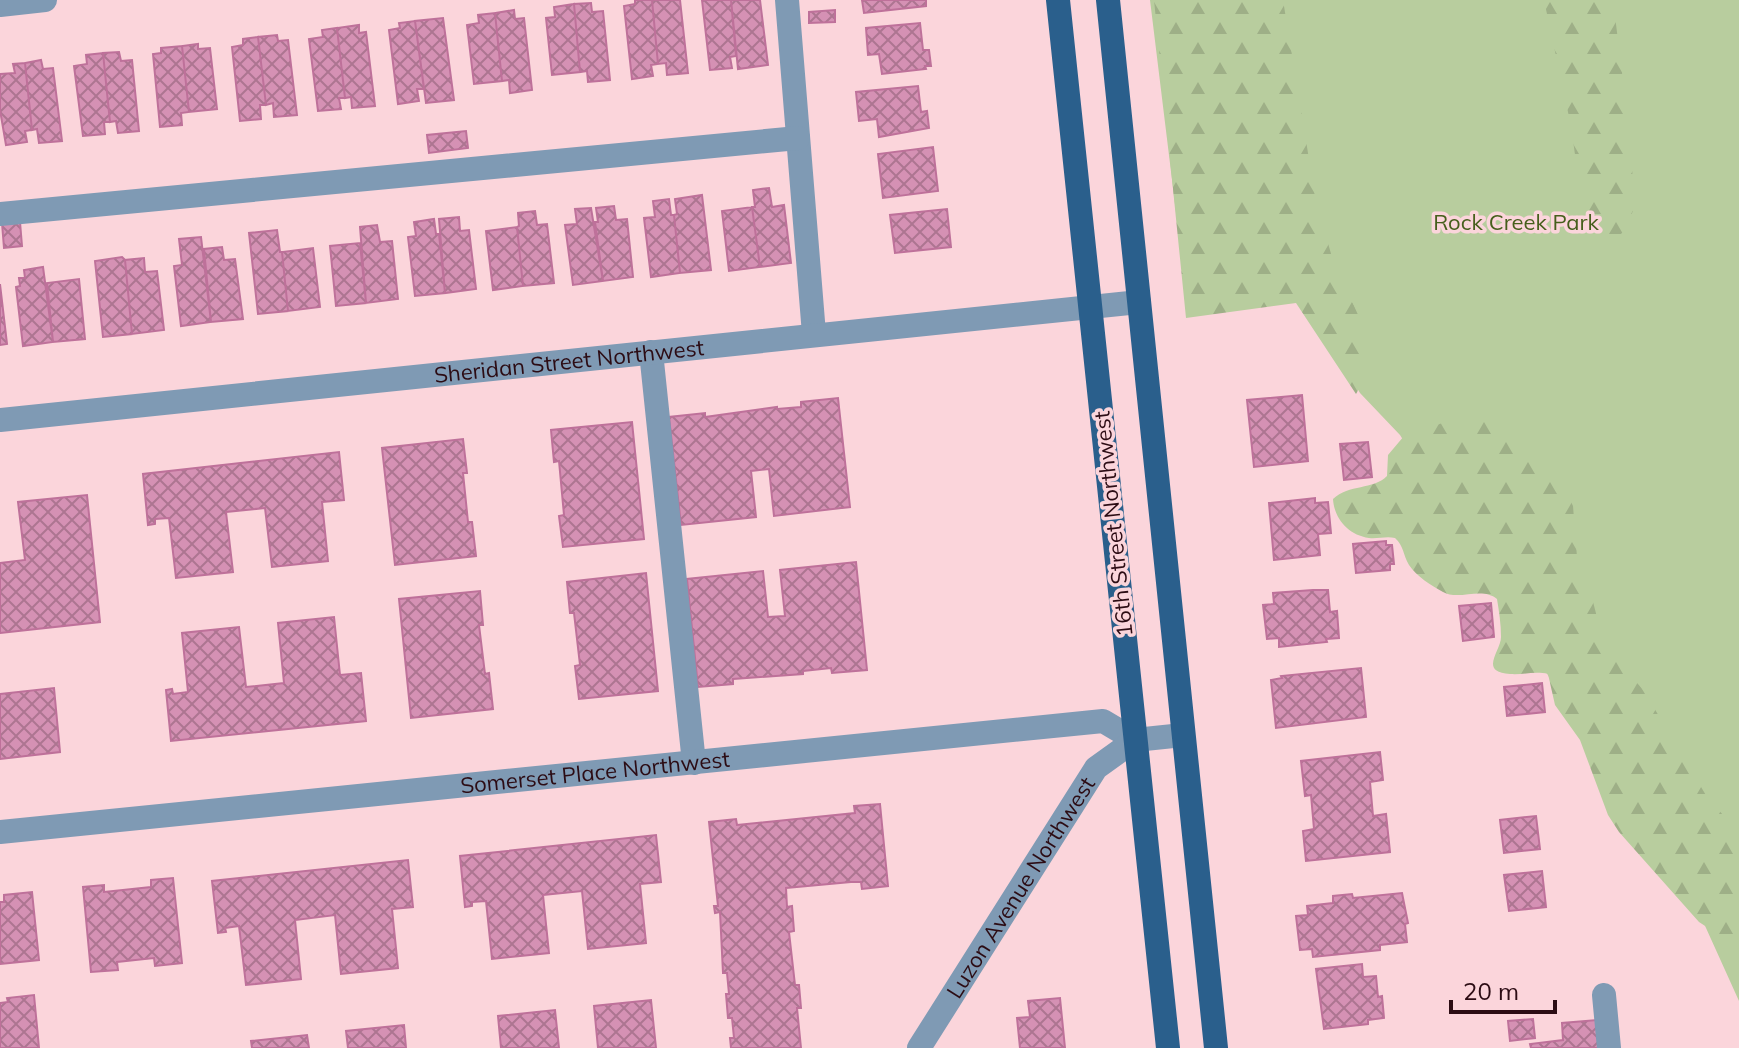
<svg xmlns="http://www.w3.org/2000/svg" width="1739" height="1048" viewBox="0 0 1739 1048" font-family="Mulish,sans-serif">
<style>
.green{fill:#b8cd9e}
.forest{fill:url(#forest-firs)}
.building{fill:url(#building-cross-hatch);stroke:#be719a;stroke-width:2}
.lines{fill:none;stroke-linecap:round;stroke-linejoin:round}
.minor{stroke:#7f9ab4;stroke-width:24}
.major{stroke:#2a5f8c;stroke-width:24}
.labels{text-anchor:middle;stroke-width:7;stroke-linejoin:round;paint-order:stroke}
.park-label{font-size:22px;fill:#465f1c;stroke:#fbd5db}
.street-label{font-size:22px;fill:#2c0c14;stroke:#fbd5db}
</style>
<defs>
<pattern id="forest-firs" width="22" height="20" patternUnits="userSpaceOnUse" patternTransform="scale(2)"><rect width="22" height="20" fill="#b8cd9e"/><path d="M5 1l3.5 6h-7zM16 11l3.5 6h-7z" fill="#9eaf87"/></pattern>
<pattern id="building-cross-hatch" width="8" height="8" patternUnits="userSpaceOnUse" patternTransform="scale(2)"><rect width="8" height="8" fill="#d591b4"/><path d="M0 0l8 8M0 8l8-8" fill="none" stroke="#ad7591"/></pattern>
</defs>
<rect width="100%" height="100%" fill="#fbd5db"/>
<path class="green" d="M1150,0H1739V1001L1678,866L1615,785L1438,495L1400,435L1360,393L1267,237H1179Z"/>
<path class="forest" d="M1154,0H1283L1316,202L1332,257L1359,317L1367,375L1356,394L1296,303L1186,318Z
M1544,0H1613L1632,153L1633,211L1622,233L1616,238H1592L1585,226L1571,126Z
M1483,412L1497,415L1511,425L1536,447L1558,475L1573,506L1577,557L1589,586L1601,633L1619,662L1644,691L1707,797L1739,833V948L1699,922L1619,832L1608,815L1580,740L1555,705L1548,674C1535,671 1523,675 1510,674C1478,672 1501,651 1501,637C1501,624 1499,611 1497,599C1482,586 1459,601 1443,592C1432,586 1416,576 1409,565C1403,555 1404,546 1395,538C1386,536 1378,539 1369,538C1348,535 1334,518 1333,499C1349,484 1373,490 1387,476L1388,455L1404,436L1472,413Z"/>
<path class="building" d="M635,0H652L658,64L651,65L653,76L632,79L624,6L635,4Z
M652,0H680L688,73L667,75L666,63L658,64Z
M702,0H731L736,56L730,57L732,68L710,70Z
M731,0H760L768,65L738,69Z
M862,0H926V6L864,13Z
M591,3L592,12L603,11L610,80L588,82L587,71L580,72L574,4Z
M574,4L580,72L552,75L546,18L555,17L554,7Z
M514,10L515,19L524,18L532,90L510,93L509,80L502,81L495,13Z
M835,10V22L809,23V12Z
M495,13L502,81L474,84L467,25L479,23L478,15Z
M443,18L454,100L426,103L415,21Z
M415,21L424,89H417L419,101L398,104L389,30L400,28L399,23Z
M920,23L923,50H929L931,66H925L926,69L882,74L879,54L868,55L866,28Z
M359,25V33L366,32L375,106L352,108L351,97L345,98L337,28Z
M337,28L345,98H339L341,109L318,111L309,39L323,37L322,30Z
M277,35L278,41L288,40L297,115L274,117L273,103L266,105L258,37Z
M258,37L266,105H260L261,119L240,121L232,47L243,45V39Z
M198,44V49L210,48L217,109L189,112L182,46Z
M182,46L189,112L181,113L182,125L160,127L153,54L161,53V48Z
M119,52L121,61L132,60L139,131L118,133L116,121L110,122L103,53Z
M103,53L110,122H104L105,134L83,136L74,66L87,64L86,55Z
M41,60L43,69L53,68L62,141L39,143L37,129L32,130L25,63Z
M25,63L32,130L25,131L27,142L6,145L0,110V74L15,73L13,64Z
M918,86L921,112L927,111L929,128L879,137L877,119L859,121L856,92Z
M466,131L468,148L429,153L427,135Z
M933,147L938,191L883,198L878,154Z
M769,188L772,207L784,205L791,263L760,267L752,207H755L753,190Z
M702,195L711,270L680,273L674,215L677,214L675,199Z
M669,199L671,215H674L680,273L651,277L644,218L655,217L653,201Z
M614,206L616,220L627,219L633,277L603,281L595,222H598L596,208Z
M752,207L760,267L729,271L722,211Z
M591,208L603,281L573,285L565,225L577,224L575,209Z
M947,209L951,247L895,253L890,215Z
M535,211L537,225L547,224L554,283L523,286L517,227L519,226L518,213Z
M459,217L460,231L469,230L476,289L445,293L439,219Z
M434,219L436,234H439L445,293L415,296L408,237L416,236L414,222Z
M20,222L22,246L4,248L2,223Z
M377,225L380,242L392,241L398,299L366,303L360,227Z
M517,227L523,286L493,290L486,231Z
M277,230L280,252H282L288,311L258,314L249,233Z
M201,237L211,322L181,326L174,266L182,265L179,239Z
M360,243L366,303L336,306L330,246Z
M222,247L224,260L235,259L243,319L211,322L204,249Z
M313,248L320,307L288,311L282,252Z
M122,257L125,260L132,334L103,337L95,261Z
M144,258L145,272L157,271L164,330L132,334L125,260Z
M43,267L53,342L23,346L16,287L20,286L19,278H25L24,270Z
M79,279L85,339L53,342L47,283Z
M0,284L7,344L0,345Z
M1302,395L1308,461L1254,467L1247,400Z
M838,398L850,507L774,516L769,469L751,471L756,517L681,525L669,417L705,413V417L777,407V409L801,407V402Z
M632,422L644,539L563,547L559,516L564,515L559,461L554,462L551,430Z
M463,439L467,473H463L468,522H472L476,556L395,565L382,448Z
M1368,442L1372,477L1344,480L1340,444Z
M339,452L344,500L322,502L328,561L272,567L265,508L226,512L233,572L176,578L169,518L155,519V524L148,525L143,474Z
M87,495L100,622L0,633V563L25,560L18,502Z
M1315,498V503L1328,502L1331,533L1318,534L1320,555L1274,560L1269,503Z
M1386,541V545H1392L1394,564H1390V570L1356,573L1353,544Z
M856,562L867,670L832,673L831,668L803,671V674L733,679V684L698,687L687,579L763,571L768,617L785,616L780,570Z
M646,573L658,691L579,699L575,666L580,665L574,613H570L567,582Z
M1313,590H1328L1330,612L1337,611L1339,638L1326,639L1327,642L1279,647V638L1267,639L1263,605L1274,604L1273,593Z
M480,591L483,625H479L485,674L489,673L493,709L411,718L399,599Z
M1491,603L1494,637L1463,641L1459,606Z
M334,617L340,675L361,673L366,721L171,741L166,690L172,689L173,694L188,692L182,633L239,627L246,687L284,683L278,623Z
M1361,668L1366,717L1276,728L1271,680L1282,678L1281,676Z
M1542,683L1545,712L1507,716L1504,687Z
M54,688L60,752L0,759V694Z
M1380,752L1383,780L1370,782L1373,816L1386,814L1390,852L1306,861L1303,831L1314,829L1311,795L1305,796L1301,761Z
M880,804L888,886L862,889L861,882H851L786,888L787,907L792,906L794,931L789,932L795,985H799L801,1008H797L801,1048H731L730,1038H734L732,1018H728L726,994H729L727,973H723L720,912L715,913L714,906H718L709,822L736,819L737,825L855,813L854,806Z
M1536,816L1540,849L1504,853L1500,820Z
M656,835L661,882L640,884L646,943L588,949L582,891L543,895L549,953L492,959L486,901L472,902V906L465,907L460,856Z
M408,860L413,907L392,909L398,968L341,974L335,915L295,920L301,979L246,985L239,926L225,928L226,932L218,933L212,881Z
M1542,871L1546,907L1509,911L1504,875Z
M173,878L182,963L155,966L154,958L117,962L118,970L91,972L83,887L104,885V892L151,887V880Z
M32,892L39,960L0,964V902H4V895Z
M1402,893L1408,923L1405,924L1407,942L1380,945V950L1313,957L1312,949L1300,950L1296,916L1308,915L1307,906L1333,903V896L1352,894L1353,898Z
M1362,964L1363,977L1376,976L1378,997L1382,996L1384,1018L1368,1020V1024L1324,1029L1316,969Z
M34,995L39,1048H0V1003L8,1002L7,998Z
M1060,998L1065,1048H1020L1017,1018L1030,1017L1028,1001Z
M651,1000L656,1048H598L594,1006Z
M555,1010L559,1048H501L498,1016Z
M1533,1019L1535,1038L1510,1041L1508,1021Z
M1597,1020L1600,1048H1531L1530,1044L1563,1040L1562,1023Z
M404,1025L406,1048H348L346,1031Z
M307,1035L309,1048H252L251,1041Z"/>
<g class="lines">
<g class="minor">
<path d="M787,0L814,334"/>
<path d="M0,5L45,0"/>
<path d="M0,214L798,138"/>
<path d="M651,352L694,763"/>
<path id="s1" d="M0,420L1139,302"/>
<path id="s2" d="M0,832L1103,721L1135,740L1183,735"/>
<path d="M1604,995L1609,1048"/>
<path id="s3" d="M919,1048L1096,768L1135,740"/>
</g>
<path class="major" d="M1058,0L1168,1048
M1108,0L1216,1048"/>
</g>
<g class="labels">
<g class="park-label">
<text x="1516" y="230">Rock Creek Park</text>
</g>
<g class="street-label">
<text dy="8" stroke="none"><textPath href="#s1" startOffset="572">Sheridan Street Northwest</textPath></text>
<text transform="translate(1113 524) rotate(-96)" y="8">16th Street Northwest</text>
<text dy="8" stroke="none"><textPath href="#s2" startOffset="598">Somerset Place Northwest</textPath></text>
<text dy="8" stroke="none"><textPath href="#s3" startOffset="190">Luzon Avenue Northwest</textPath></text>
</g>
</g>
<path d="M1451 1000v12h104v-12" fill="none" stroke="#2c0c14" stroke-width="4"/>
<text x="1463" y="1000" font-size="24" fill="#2c0c14" stroke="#fbd5db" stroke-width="6" paint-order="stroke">20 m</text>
</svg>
